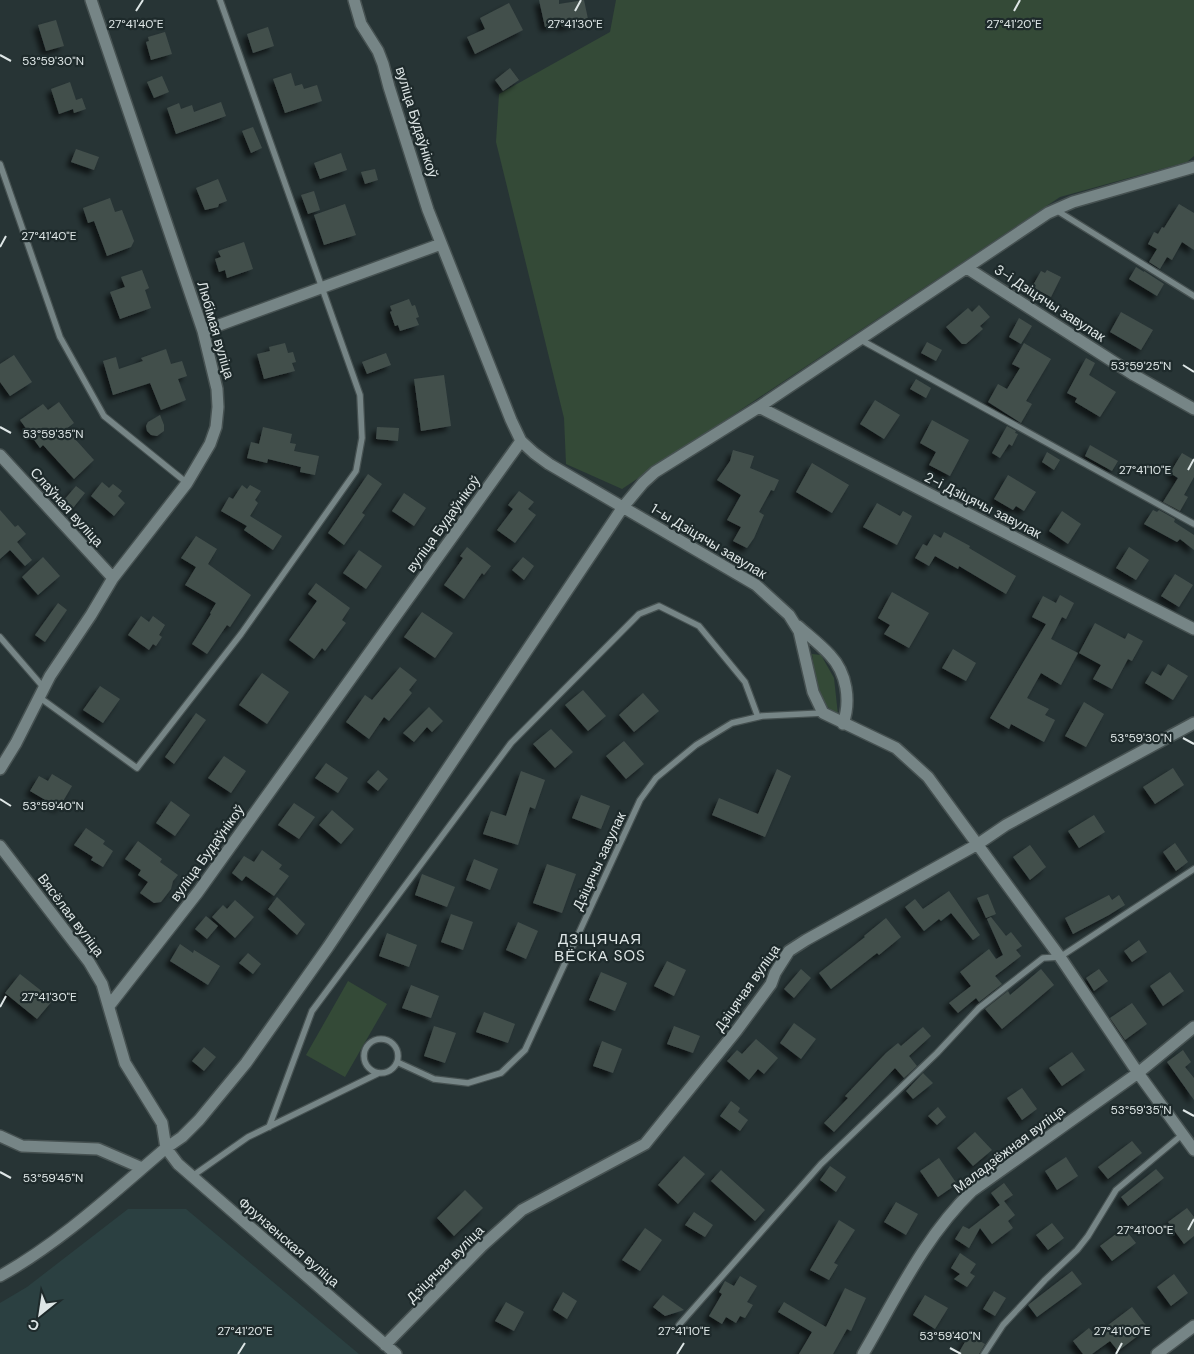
<svg xmlns="http://www.w3.org/2000/svg" width="1194" height="1354" viewBox="0 0 1194 1354" font-family="'DM Sans',sans-serif">
<style>
.built{fill:#2b4041}
.green{fill:#344a37}
.building{fill:#434f4c;filter:url(#shadow)}
.lines{fill:none;stroke-linecap:round;stroke-linejoin:round}
.service-casing{stroke:#465151;stroke-width:8}
.minor-casing{stroke:#465151;stroke-width:14}
.service{stroke:#768586;stroke-width:5.5}
.minor{stroke:#768586;stroke-width:11}
.ticks{fill:none;stroke:#dee6e6;stroke-width:2}
.labels{text-anchor:middle;stroke-width:4.5;stroke-linejoin:round;paint-order:stroke}
.street-label{font-size:14px;fill:#dee6e6;stroke:#1e2a2b}
.neighbourhood-label{font-size:15px;letter-spacing:1px;fill:#dee6e6;stroke:#1e2a2b}
.ticks-label{font-size:12px;text-anchor:middle;fill:#dee6e6;stroke:#1e2a2b;stroke-width:4.5;stroke-linejoin:round;paint-order:stroke}
</style>
<defs>
<filter id="shadow"><feDropShadow dx="-4.5" dy="4.5" stdDeviation="2.5" flood-color="#0009"/></filter>
</defs>
<rect width="100%" height="100%" fill="#273435"/>
<path class="built" d="M128,1209H186L359,1354H0V1303L27,1287Z"/>
<path class="green" d="M616,0H1194V156L1187,162L1060,197L622,489L566,464L564,418L496,142L499,94L610,32Z
M812,654L821,655L834,678L838,715C814,701 816,679 812,654Z
M348,981L387,1004L345,1077L306,1055Z"/>
<path class="building" d="M539,0H559V4L584,0L588,19L574,22L575,24L562,27L561,24L545,27Z
M509,3L523,30L475,54L467,37L485,29L480,18Z
M56,20L64,46L46,51L38,25Z
M268,27L274,46L253,53L247,34Z
M165,32L172,54L151,60L146,42L149,41L148,37Z
M510,68L519,80L503,91L495,80Z
M291,73L295,86L302,84L304,89L317,85L322,101L285,113L273,79Z
M162,76L169,92L154,98L147,82Z
M70,82L76,100L82,98L86,109L74,113L73,109L59,114L51,89Z
M221,102L226,116L176,134L167,108L179,103L181,109L192,105L194,112Z
M253,127L262,148L251,153L242,131Z
M76,149L99,157L94,170L71,162Z
M341,153L347,170L320,179L314,163Z
M375,169L378,180L365,184L361,172Z
M218,179L227,201L219,204L218,207L205,210L196,188Z
M314,191L320,210L308,214L301,195Z
M110,198L115,212L122,210L134,241L131,247L107,256L94,221L88,223L83,208Z
M345,204L356,235L324,245L314,215Z
M1179,204L1194,213V250L1182,242L1172,260L1167,257L1160,269L1149,262L1157,249L1148,244L1154,232L1158,234L1162,227L1164,228Z
M244,242L253,269L227,278L225,270L219,272L215,259L221,257L218,251Z
M1136,267L1144,272V271L1164,284L1157,296L1129,279Z
M142,270L149,288L145,290L151,308L120,319L110,292L125,287L121,277Z
M1047,270L1061,277L1051,297L1032,287L1041,271L1045,273Z
M409,299L412,306L415,305L419,317L416,318L419,325L400,331L398,325L395,326L390,312L392,311L390,306Z
M979,305L990,317L980,326L983,329L966,344H962L946,327L968,308L972,312Z
M1121,312L1153,330L1141,350L1110,332Z
M1019,318L1032,326L1021,344L1009,337Z
M927,342L942,350L936,361L921,353Z
M285,343L288,353L293,352L296,362L292,363L295,371L264,379L257,354L270,351L269,347Z
M1024,343L1051,359L1026,401L1032,404L1021,423L988,402L998,384L1007,389L1020,368L1012,364Z
M166,349L171,364L182,361L187,376L178,379L186,400L161,410L150,383L113,395L103,361L116,357L119,369L143,361L141,358Z
M386,353L391,365L367,374L362,362Z
M14,355L32,382L10,396L0,382V364Z
M1086,358L1095,363L1089,375L1116,392L1100,417L1075,402L1077,398L1067,393Z
M444,375L451,426L421,431L414,379Z
M916,379L931,388L926,398L910,389Z
M875,400L900,415L884,439L860,424Z
M59,402L74,423L66,429L94,460L74,479L43,445L40,448L20,420L43,404L48,410Z
M160,415L164,425V431L157,436L151,435L147,431L146,426L148,422Z
M932,420L969,440L950,476L929,465L936,452L920,443Z
M1007,426L1016,431L1015,433L1018,434L1012,446L1009,444L1000,458L992,453Z
M263,427L292,434L290,443L296,444L294,451L319,456L315,475L300,472L301,467L268,459L267,463L247,458L251,442L259,444Z
M377,427L399,428L398,441L376,439Z
M1090,445L1118,461L1112,471L1085,456Z
M733,450L754,456L750,468L779,480L774,491L771,490L759,512L764,515L754,538L747,548L733,541L741,527L727,520L741,495L717,480L730,461Z
M1047,452L1060,460L1054,470L1042,462Z
M1182,453L1194,460V477L1184,495L1188,497L1180,511L1163,502L1178,478L1170,473Z
M812,463L849,485L832,513L796,492Z
M368,474L382,484L362,513L365,515L344,545L328,533Z
M1008,475L1036,492L1024,511L1016,506L1013,510L994,499Z
M102,482L109,488L113,484L122,491L118,496L125,503L114,516L91,496Z
M242,485L247,489L250,485L261,491L255,500L258,503L250,516L282,536L273,550L244,530L247,526L221,511L229,497L233,499Z
M76,486L85,493L73,508L64,500Z
M519,491L534,502L528,509L536,515L515,543L497,530L513,509L508,505Z
M404,493L426,508L414,526L392,511Z
M877,503L900,516L903,511L912,516L897,545L863,527Z
M0,510L15,527L18,525L26,534L17,542L32,560L25,566L10,550L0,559Z
M1153,510L1157,512L1159,510L1175,519L1174,522L1194,535V550L1180,539L1177,542L1144,524Z
M1062,511L1081,524L1068,544L1049,531Z
M944,532L970,546L969,548L1016,576L1006,594L959,566L958,569L935,556L929,566L915,558L923,544L927,546L934,534L941,538Z
M196,536L217,549L208,564L251,595L230,627L227,625L207,654L192,644L211,614L210,613L216,603L185,585L196,567L181,558Z
M467,547L491,566L484,575L482,573L464,599L444,585L463,558L460,556Z
M1129,547L1149,560L1136,580L1116,568Z
M359,550L382,566L366,589L343,573Z
M43,557L60,576L38,595L22,577Z
M523,557L534,566L524,580L512,570Z
M1175,574L1193,585L1179,607L1161,596Z
M316,583L350,608L342,620L346,623L325,651L322,648L314,659L289,640L317,601L308,594Z
M892,592L929,613L909,648L884,634L890,625L878,618Z
M1060,595L1074,603L1066,619L1062,617L1051,639L1078,653L1061,685L1041,673L1027,698L1049,709L1045,715L1055,720L1044,742L1011,724L1009,729L990,718L1046,624L1032,617L1043,596L1056,603Z
M58,603L67,610L45,642L35,635Z
M422,612L453,633L435,658L404,637Z
M141,616L149,622L153,616L165,625L159,635L162,637L156,646L153,644L149,650L128,635Z
M1095,623L1125,639L1128,633L1143,641L1132,661L1128,659L1112,689L1093,679L1101,665L1079,653Z
M953,649L976,663L966,681L942,668Z
M1168,664L1188,676L1173,700L1145,683L1152,671L1161,676Z
M400,667L417,680L409,690L412,693L389,721L384,717L369,739L346,722L365,695L372,700Z
M262,673L289,692L267,724L239,705Z
M100,686L120,699L103,723L83,710Z
M583,690L606,716L588,731L565,705Z
M643,693L659,711L634,732L619,715Z
M1084,702L1104,714L1086,747L1065,736Z
M429,707L443,721L432,732L427,727L414,742L403,733Z
M196,713L206,720L174,764L165,757Z
M551,729L573,752L555,768L533,744Z
M624,741L644,764L626,779L606,756Z
M224,756L246,771L231,793L208,778Z
M326,763L348,778L338,793L315,778Z
M1173,768L1184,785L1155,804L1143,787Z
M777,769L791,776L765,837L712,815L719,798L758,814Z
M378,770L388,779L378,791L367,782Z
M521,771L545,780L535,809L530,807L518,845L483,834L491,811L506,816Z
M52,774L72,786L59,808L30,791L39,776L48,781Z
M581,795L610,806L601,829L572,818Z
M171,801L190,815L175,836L156,823Z
M294,803L315,817L299,839L278,825Z
M332,810L354,829L341,844L319,825Z
M1094,815L1105,832L1079,848L1068,831Z
M86,828L105,841L103,844L113,851L103,867L91,860L93,857L74,845Z
M138,841L162,859L160,862L178,875L173,881L171,889L161,902L154,903L140,893L148,882L138,875L141,870L125,859Z
M1175,843L1188,862L1176,871L1163,852Z
M1030,845L1046,867L1030,880L1013,857Z
M262,850L282,865L279,869L289,876L274,896L246,876L242,881L232,873L244,856L254,862Z
M474,859L498,869L490,890L466,880Z
M547,864L576,874L562,913L533,903Z
M422,874L455,887L447,907L415,895Z
M949,891L980,935L973,940L951,913L941,921L939,919L924,931L905,907L915,899L923,909Z
M988,894L996,914L986,918L977,898Z
M1109,895L1112,900L1119,895L1125,905L1109,915L1073,934L1065,918Z
M277,897L305,924L297,935L268,909Z
M235,900L254,917L235,938L212,917L223,905L227,909Z
M451,914L473,922L463,950L441,942Z
M206,916L218,926L207,939L195,929Z
M991,917L1006,936L1011,932L1022,946L1016,950L1021,956L995,976L1002,984L979,1002L976,998L958,1013L949,1003L971,986L960,972L989,949L996,959L1003,955L987,919Z
M886,918L901,937L879,955L877,953L831,989L819,973L865,937L864,936Z
M518,922L538,931L526,959L506,950Z
M387,933L417,945L409,967L379,956Z
M1139,940L1147,952L1132,962L1124,951Z
M180,944L193,953L194,950L220,966L208,985L170,961Z
M248,953L261,964L253,974L239,963Z
M667,961L686,970L674,996L654,986Z
M801,969L811,978L794,998L784,989Z
M1041,969L1054,985L1002,1029L985,1009L1008,991L1010,995Z
M1099,969L1108,981L1094,991L1086,978Z
M601,972L627,983L615,1011L589,1000Z
M1170,972L1184,991L1163,1006L1150,986Z
M20,974L53,1000L37,1019L5,993Z
M411,985L439,996L431,1018L402,1008Z
M1132,1003L1147,1024L1125,1040L1110,1018Z
M484,1012L515,1024L508,1043L476,1032Z
M794,1023L816,1039L801,1059L780,1043Z
M434,1026L456,1033L445,1063L424,1056Z
M674,1026L700,1036L693,1053L667,1044Z
M923,1027L931,1036L909,1056L917,1066L904,1078L895,1068L834,1132L824,1123L848,1098L845,1096L886,1053L898,1043L901,1046Z
M756,1039L778,1058L764,1074L758,1069L749,1080L727,1061L737,1050L742,1054Z
M602,1041L622,1049L613,1073L593,1066Z
M204,1047L216,1057L204,1071L192,1061Z
M1183,1050L1191,1062L1185,1067L1194,1078V1100L1167,1062Z
M1072,1052L1085,1070L1062,1086L1049,1068Z
M923,1073L933,1083L913,1099L906,1091Z
M1022,1088L1037,1109L1022,1120L1007,1098Z
M731,1101L740,1108L738,1112L748,1120L740,1131L720,1116Z
M938,1107L946,1117L937,1125L928,1116Z
M975,1132L992,1150L973,1166L957,1148Z
M1132,1141L1142,1153L1108,1179L1098,1167Z
M684,1156L705,1174L678,1204L658,1185Z
M1066,1157L1078,1176L1057,1190L1045,1171Z
M939,1158L957,1184L938,1197L920,1171Z
M830,1166L846,1177L836,1192L820,1180Z
M1156,1169L1164,1178L1128,1206L1121,1197Z
M721,1170L765,1210L755,1221L711,1181Z
M1004,1183L1013,1195L1004,1201L1015,1215L1008,1221L1013,1228L992,1244L980,1228L969,1248L955,1239L963,1226L969,1229L1000,1205L991,1193Z
M465,1190L483,1208L454,1236L437,1218Z
M896,1202L918,1214L906,1235L884,1222Z
M1187,1208L1194,1217V1236L1184,1244L1168,1222Z
M694,1212L713,1225L705,1237L685,1225Z
M839,1220L855,1230L834,1263L838,1265L829,1280L810,1270Z
M1052,1223L1064,1238L1048,1250L1036,1235Z
M645,1228L662,1240L640,1271L622,1260Z
M1124,1228L1136,1243L1112,1261L1100,1246Z
M960,1253L976,1264L970,1273L975,1276L967,1287L954,1279L960,1274L951,1268Z
M1072,1271L1082,1284L1037,1317L1028,1305Z
M1174,1274L1188,1293L1171,1306L1157,1287Z
M740,1276L757,1286L747,1302L753,1305L745,1318L740,1316L736,1323L726,1317L722,1324L709,1316L722,1294L719,1292L725,1281L734,1286Z
M845,1288L866,1298L851,1331L847,1329L833,1354H799L812,1332L778,1312L784,1302L826,1327Z
M994,1291L1006,1298L995,1316L983,1309Z
M563,1292L577,1301L567,1319L553,1310Z
M663,1295L684,1310L665,1316L653,1307Z
M925,1295L948,1308L935,1329L913,1315Z
M506,1302L524,1312L514,1331L495,1321Z
M1132,1307L1148,1328L1118,1351L1110,1341L1092,1354H1083L1073,1341L1089,1328L1095,1335Z
M969,1335L985,1344L979,1354H958Z"/>
<g class="lines">
<g class="service-casing">
<path id="service" d="M0,164L60,337L104,416L187,483
M1056,210L1194,296
M861,340L1194,524
M0,637L44,688
M39,697L137,768L241,634L356,471L362,438L360,395L220,0
M364 1056a17 17 0 1 1 34 0a17 17 0 1 1-34 0Z
M397,1062L434,1079L468,1083L501,1073L525,1050L640,800L656,778L696,745L732,723L762,716L823,713
M269,1127L312,1011L511,743L639,614L659,606L699,626L745,682L758,717
M191,1177L248,1137L379,1073
M679,1325L821,1164L937,1053L979,1008L1043,958L1060,957L1194,869
M984,1354L1003,1325L1045,1280L1077,1250L1088,1236L1116,1190L1183,1134"/>
</g>
<g class="minor-casing">
<path id="minor" d="M354,0L361,24L378,51L383,64L389,87L428,210L511,420L521,441L534,453L549,464L756,585L789,615L799,631L813,692L823,713L896,748L928,777L1060,957L1138,1073L1194,1150
M967,268L1134,375L1194,409
M203,331L441,244
M759,407L1194,629
M0,455L113,578
M798,626C808,635 820,644 830,655C847,673 851,701 843,724
M0,769L16,743L50,676L91,615L113,578L187,483L210,444L216,427L218,407L217,389L203,331L91,0
M0,846L89,962L102,984L125,1063L162,1123L166,1148L178,1164L396,1354
M109,1006L198,892L521,441
M0,1136L22,1146L98,1149L142,1168
M0,1276C61,1242 113,1193 166,1148L182,1137L199,1120L246,1063L328,947L623,507L643,483L655,472L759,407L1048,213L1073,202L1194,167
M385,1345L482,1246L522,1210L645,1144L737,1030L771,984L775,973L789,951L806,940L978,844L1006,825L1194,723
M863,1354C896,1298 925,1236 972,1191L1138,1073L1194,1027
M1157,1354L1194,1326"/>
</g>
<use href="#service" class="service"/>
<use href="#minor" class="minor"/>
</g>
<path class="ticks" d="M136,11L143,0M575,11L581,0M1014,11L1020,0M0,55L11,61M0,247L6,236M1183,365L1194,372M0,427L11,433M1188,470L1194,459M1183,738L1194,744M0,799L11,806M0,1007L6,996M1183,1110L1194,1116M0,1172L11,1178M1188,1230L1194,1219M950,1348L961,1354M238,1354L245,1343M677,1354L684,1343M1116,1354L1122,1343"/>
<g class="labels">
<g class="street-label">
<text transform="translate(417 122) rotate(73)" y="5">вуліца Будаўнікоў</text>
<text transform="translate(1050 303) rotate(33)" y="5">3-і Дзіцячы завулак</text>
<text transform="translate(216 330) rotate(74)" y="5">Любімая вуліца</text>
<text transform="translate(983 505) rotate(27)" y="5">2-і Дзіцячы завулак</text>
<text transform="translate(67 507) rotate(48)" y="5">Слаўная вуліца</text>
<text transform="translate(443 524) rotate(-54)" y="5">вуліца Будаўнікоў</text>
<text transform="translate(709 541) rotate(31)" y="5">1-ы Дзіцячы завулак</text>
<text transform="translate(207 853) rotate(-54)" y="5">вуліца Будаўнікоў</text>
<text transform="translate(599 861) rotate(-65)" y="5">Дзіцячы завулак</text>
<text transform="translate(71 915) rotate(53)" y="5">Вясёлая вуліца</text>
<text transform="translate(747 988) rotate(-55)" y="5">Дзіцячая вуліца</text>
<text transform="translate(1009 1149) rotate(-37)" y="5">Маладзёжная вуліца</text>
<text transform="translate(289 1242) rotate(41)" y="5">Фрунзенская вуліца</text>
<text transform="translate(445 1264) rotate(-45)" y="5">Дзіцячая вуліца</text>
</g>
<g class="neighbourhood-label">
<text x="600" y="944">ДЗІЦЯЧАЯ<tspan x="600" dy="17">ВЁСКА SOS</tspan></text>
</g>
</g>
<g class="ticks-label">
<text x="136" y="28">27°41'40"E</text>
<text x="575" y="28">27°41'30"E</text>
<text x="1014" y="28">27°41'20"E</text>
<text x="53" y="65">53°59'30"N</text>
<text x="49" y="240">27°41'40"E</text>
<text x="1141" y="370">53°59'25"N</text>
<text x="53" y="438">53°59'35"N</text>
<text x="1145" y="474">27°41'10"E</text>
<text x="1141" y="742">53°59'30"N</text>
<text x="53" y="810">53°59'40"N</text>
<text x="49" y="1001">27°41'30"E</text>
<text x="1141" y="1114">53°59'35"N</text>
<text x="53" y="1182">53°59'45"N</text>
<text x="1145" y="1234">27°41'00"E</text>
<text x="245" y="1335">27°41'20"E</text>
<text x="684" y="1335">27°41'10"E</text>
<text x="1122" y="1335">27°41'00"E</text>
<text x="950" y="1340">53°59'40"N</text>
</g>
<g transform="translate(40 1314) rotate(210)" stroke="#1e2a2b" stroke-width="4" paint-order="stroke">
<path d="M0-4L9 19L0 12L-9 19Z" fill="#dee6e6"/>
<text y="-8" font-size="14" font-weight="bold" text-anchor="middle" fill="#dee6e6">С</text>
</g>
</svg>
